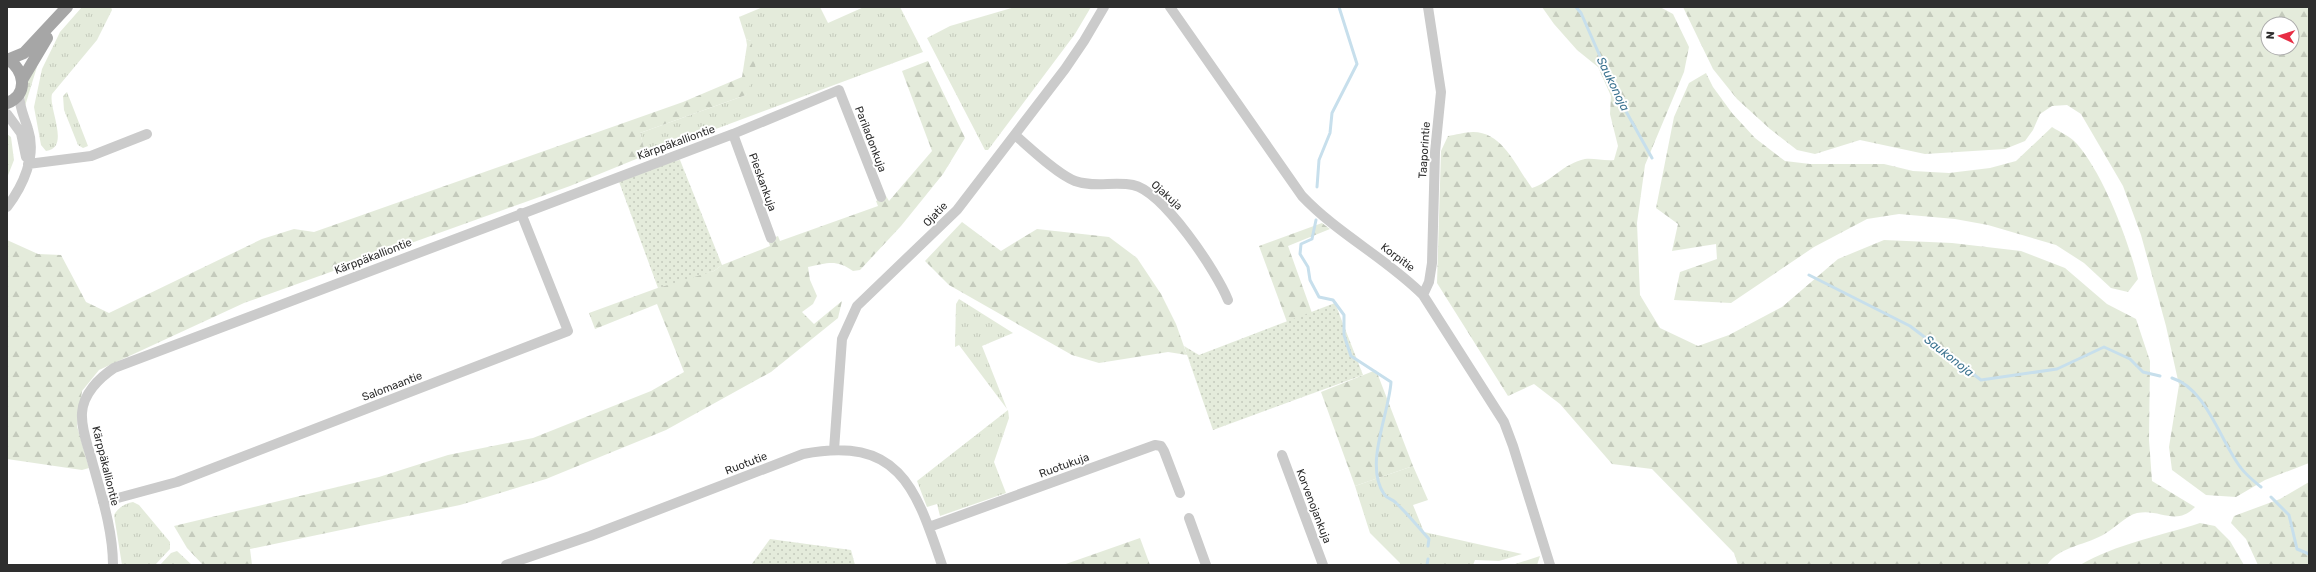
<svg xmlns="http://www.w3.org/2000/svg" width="2316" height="572" viewBox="0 0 2316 572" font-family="Rubik,sans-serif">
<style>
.grass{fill:url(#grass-tufts)}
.forest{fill:url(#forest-firs);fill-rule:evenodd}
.park{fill:url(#park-dots)}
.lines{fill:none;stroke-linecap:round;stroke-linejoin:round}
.stream{stroke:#c7dfec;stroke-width:3}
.minor{stroke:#cbcbcb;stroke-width:10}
.major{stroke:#a6a6a6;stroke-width:12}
.labels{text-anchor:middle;stroke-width:4;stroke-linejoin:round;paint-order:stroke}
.street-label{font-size:11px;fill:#2e2e2e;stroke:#fff}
.water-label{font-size:12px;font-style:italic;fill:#3b7390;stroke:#fff}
</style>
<defs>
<pattern id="grass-tufts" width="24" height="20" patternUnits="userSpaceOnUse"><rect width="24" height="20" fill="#e4ebdb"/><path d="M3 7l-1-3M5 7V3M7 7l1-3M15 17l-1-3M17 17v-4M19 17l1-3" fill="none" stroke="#c4cabc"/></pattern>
<pattern id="forest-firs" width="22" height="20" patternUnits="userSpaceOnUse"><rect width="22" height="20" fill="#e4ebdb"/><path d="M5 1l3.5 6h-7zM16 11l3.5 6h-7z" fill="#c4cabc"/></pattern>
<pattern id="park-dots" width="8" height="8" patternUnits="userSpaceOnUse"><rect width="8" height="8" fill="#e4ebdb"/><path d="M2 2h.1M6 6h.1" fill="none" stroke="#c4cabc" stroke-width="1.8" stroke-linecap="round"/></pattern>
</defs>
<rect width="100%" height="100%" fill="#fff"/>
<path class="grass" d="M82,7H111L112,10L97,40L52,94C48,108 71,148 46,151L41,145L34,107L42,69L60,32Z
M763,7H820L828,23L864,7H900L923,52L646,155L640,133L746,95L751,41L746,39L739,17Z
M1015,7H1091L1075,34L988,150H985L927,38L950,26Z
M40,57L25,106C22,89 31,71 40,57Z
M67,92L88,146L83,148L78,145L64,110L63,96Z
M7,134L11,137L14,160L7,178Z
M959,299L1013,333L982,346L1007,409L959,345L955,347L956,304Z
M1008,410L1009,418L994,462L1006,493L940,516L937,504L927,507L917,481Z
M1413,466L1428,500L1413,505L1424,532L1522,554L1499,561L1475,560L1473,565H1400V563L1370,533L1355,486Z
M133,502L139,505L170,542V549L155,565H122L114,515C118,508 125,503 133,502Z
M177,551L192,565H160L171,553Z
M1540,556L1537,565H1512Z"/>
<path class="forest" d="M1542,7H1660L1673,14L1689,47L1684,72L1645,165L1637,223L1640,295L1660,328L1698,346L1729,335L1782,307L1838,259L1884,240L1952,243L2021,251L2065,268L2107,304L2136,319L2150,361L2149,440L2152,481L2195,507C2176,527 2160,508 2137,513C2127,515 2115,528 2106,533C2088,545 2059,546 2047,565H1738L1734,553L1652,469L1612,464L1560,404L1534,384L1508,396L1437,283L1441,151L1448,136C1455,135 1465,132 1473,132C1503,132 1516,167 1532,188C1551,182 1564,163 1585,159C1594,158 1604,161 1614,160L1618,146L1610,114L1611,96L1598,67L1577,50L1554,24Z
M1683,7H2309V463L2265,480L2236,497L2206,495L2172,470L2169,447L2179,385L2166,326L2141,235L2123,186L2081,114L2067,105L2052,106L2040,114L2033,130L2025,141L2005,149L1925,154L1860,140L1815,154L1797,150L1770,129L1737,99L1713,69ZM2268,24H2292V48H2268Z
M746,39L751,41L756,70L746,95L640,133L646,155L570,186L244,303L99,370L82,391L77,426L89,468L82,470L7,459V240L38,254L61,255L86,302L109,313L262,239L294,229L314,232L683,102L742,77L747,45Z
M928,61L965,138L943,174L901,226L860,270L853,271C836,259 828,263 808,267L810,280L817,296L813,304L802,312L814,324L842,301L838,318L771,372L666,430L546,479L460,505L250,549L252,565H203L187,548L174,526L379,477L448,455L533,438L651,391L684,372L657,304L595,329L589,313L685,278L714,271L722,265L770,246L768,240L778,236L780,241L878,206L876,201L886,196L889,201L932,151L902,71Z
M1706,73L1713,87L1732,113L1755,138L1785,161L1810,164H1884L1913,171L1949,173L1990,168L2016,161L2052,127C2060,132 2071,137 2077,144C2104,175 2128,240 2138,279L2128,292L2111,288L2084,263L2056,245L1988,225L1955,219L1899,214L1867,219L1814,247L1731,303L1674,300L1680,272L1717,259L1716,244L1672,251L1678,224L1656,208L1674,117L1689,83Z
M962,222L1001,251L1037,229L1109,237L1137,258L1161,294L1176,324L1187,355L1168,352L1099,363L1072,355L949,285L925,261Z
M1322,223L1330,229L1288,246L1312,313L1287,322L1259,246Z
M1376,370L1413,466L1355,486L1321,392Z
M2309,482V565H2258L2246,539L2231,523L2234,516L2280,499Z
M2200,523L2215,526L2230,541L2244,565H2080C2116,544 2160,536 2200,523Z
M1140,538L1150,565H1063Z"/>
<path class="park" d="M680,160L722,265L714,271L658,288L618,179L659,164Z
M1335,303L1363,375L1213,430L1184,346L1199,355Z
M770,539L851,550L855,565H751Z"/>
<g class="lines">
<path class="stream" d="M1576,7L1581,13L1618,97L1652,158
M1317,187L1319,160L1330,133L1332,113L1357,64L1339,7
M1316,220L1312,239L1301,244L1300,254L1308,267L1310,280L1319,297L1333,300L1344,315V335L1351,356L1391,382C1389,414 1364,465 1384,494C1387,499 1393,499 1396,503C1408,514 1418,527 1429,539L1428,546
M1809,275L1910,326L1981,380L2057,369L2104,347L2130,359L2143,372L2160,376
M2172,378C2207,389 2220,441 2241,468C2246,475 2254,481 2261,487
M2271,497L2289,515L2297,549L2309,554
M1427,565L1428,559"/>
<path class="minor" d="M1170,7L1302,196C1338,234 1386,258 1423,295L1504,422L1513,446L1550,565
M7,114L21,133L26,157
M733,134L771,238
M1015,135C1030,148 1057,174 1075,181C1094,188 1114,181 1133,185C1163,191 1217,272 1228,300
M28,164L91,156L147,134
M7,207C23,186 37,156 28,129C24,116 19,107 19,93
M1423,295L1429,282L1432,263L1435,152L1441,92L1428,7
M834,450L842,339L857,306L957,210L1065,69L1084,41L1104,7
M1282,455L1323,565
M103,502L177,482L568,331L521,213
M1189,518L1206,565
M929,527L1155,445L1161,446L1164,451L1180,493
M113,565C113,530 101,494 92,461C88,446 81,429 82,413C83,394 99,378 114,368L733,134L839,90L881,197
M506,565L590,536L803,454C900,435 916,489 942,565"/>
<path class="major" d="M7,59C25,69 29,95 7,103
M7,60L24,53L67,7
M22,80L47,38"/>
</g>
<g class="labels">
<g class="street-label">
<text transform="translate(871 139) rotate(69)" y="4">Pariladonkuja</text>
<text transform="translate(676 142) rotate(-20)" y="4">Kärppäkalliontie</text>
<text transform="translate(1424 150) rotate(-86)" y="4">Taaporintie</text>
<text transform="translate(763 182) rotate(70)" y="4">Pieskankuja</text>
<text transform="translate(1167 195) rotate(42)" y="4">Ojakuja</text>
<text transform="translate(935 214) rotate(-46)" y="4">Ojatie</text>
<text transform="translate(373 256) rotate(-21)" y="4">Kärppäkalliontie</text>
<text transform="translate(1398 257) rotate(37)" y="4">Korpitie</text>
<text transform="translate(392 386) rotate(-21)" y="4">Salomaantie</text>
<text transform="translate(746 463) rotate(-21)" y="4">Ruotutie</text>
<text transform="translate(1064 465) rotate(-20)" y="4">Ruotukuja</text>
<text transform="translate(106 466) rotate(76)" y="4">Kärppäkalliontie</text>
<text transform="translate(1314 506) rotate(69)" y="4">Korvenojankuja</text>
</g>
<g class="water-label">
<text transform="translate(1613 84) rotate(64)" y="4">Saukonoja</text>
<text transform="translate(1949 356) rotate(38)" y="4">Saukonoja</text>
</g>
</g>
<rect width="2316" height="572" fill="none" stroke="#2e2e2e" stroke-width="16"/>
<g transform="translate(2280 36) rotate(274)"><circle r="19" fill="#ffffff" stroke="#ababab"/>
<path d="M0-3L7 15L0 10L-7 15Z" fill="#e72d44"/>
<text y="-6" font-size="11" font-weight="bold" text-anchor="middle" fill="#2e2e2e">N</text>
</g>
</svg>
